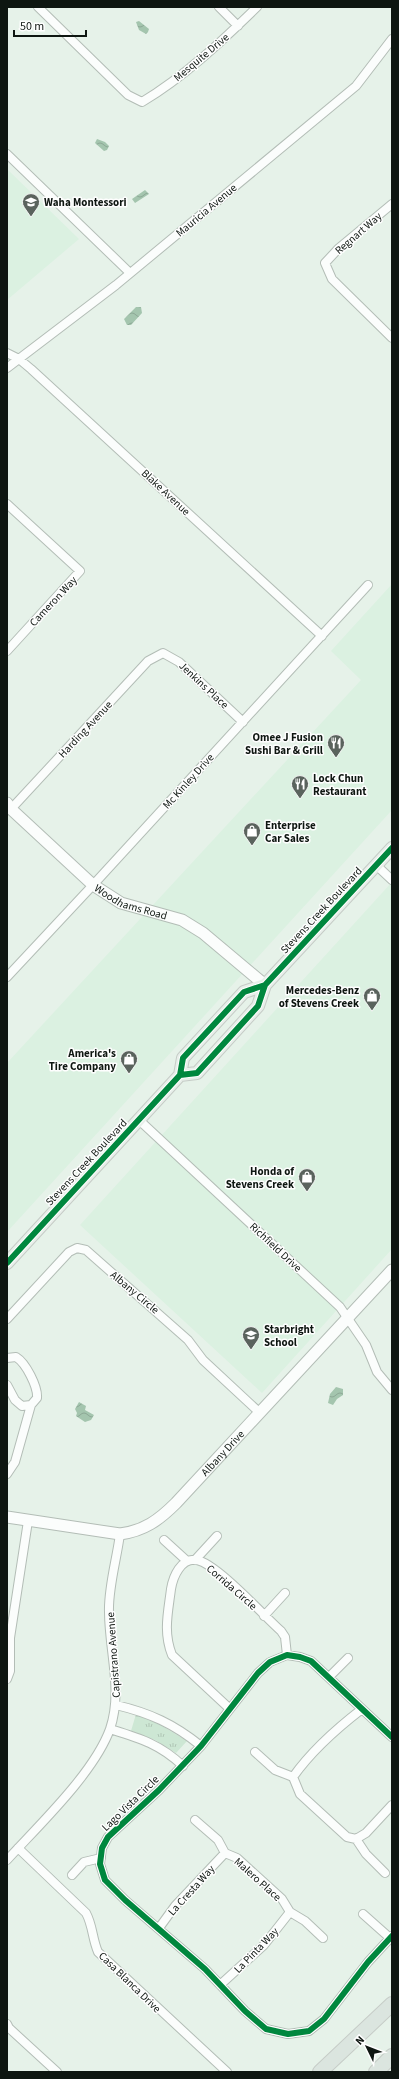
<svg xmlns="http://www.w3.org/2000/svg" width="399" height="2079" viewBox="0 0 399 2079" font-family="'Source Sans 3',sans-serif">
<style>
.built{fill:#dbf1e1}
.grass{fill:url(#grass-tufts)}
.water{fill:url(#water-waves)}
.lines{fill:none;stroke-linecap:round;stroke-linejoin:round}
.street-casing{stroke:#b3bdb6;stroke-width:10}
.secondary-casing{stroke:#b3bdb6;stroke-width:13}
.primary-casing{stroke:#c6ccc7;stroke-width:14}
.highway-casing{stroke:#c6ccc7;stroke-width:16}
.street{stroke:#fbfdfc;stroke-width:8}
.secondary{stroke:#fbfdfc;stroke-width:11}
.primary{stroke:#e8efea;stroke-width:12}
.highway{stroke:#dbe5df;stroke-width:14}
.cycleway-casing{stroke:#fefefe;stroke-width:8}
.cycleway{stroke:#00873e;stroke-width:6}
.labels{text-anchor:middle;stroke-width:3;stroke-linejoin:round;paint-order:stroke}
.street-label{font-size:11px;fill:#0e1611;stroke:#fefefe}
.poi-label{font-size:11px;font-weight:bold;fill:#0e1611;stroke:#fefefe;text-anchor:start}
</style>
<defs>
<pattern id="grass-tufts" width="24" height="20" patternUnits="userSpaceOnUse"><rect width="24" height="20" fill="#cde7d4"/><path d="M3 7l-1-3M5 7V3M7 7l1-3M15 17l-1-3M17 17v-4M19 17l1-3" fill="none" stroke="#afc5b5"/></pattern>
<pattern id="water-waves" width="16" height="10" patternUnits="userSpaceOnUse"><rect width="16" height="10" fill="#a4c5ae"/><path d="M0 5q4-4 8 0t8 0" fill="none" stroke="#8ca895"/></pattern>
</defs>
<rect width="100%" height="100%" fill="#e6f2e9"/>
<path class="built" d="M7,169L79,239L7,300Z
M392,584V810L7,1232V1063L361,680L331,651Z
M392,882V1249L262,1393L80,1225Z"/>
<path class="grass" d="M136,1714L154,1721L187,1741L176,1753L155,1740L131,1731Z"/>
<path class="water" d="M139,21L149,29L148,32L146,34L139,30L136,22Z
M97,139L105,142L109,146L107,150L104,151L95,143Z
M145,190L149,194L135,203L132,199Z
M136,307H141L142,313L131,325H127L124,319Z
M336,1387L343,1389V1395L337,1399L333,1405L328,1403L330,1394Z
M79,1402L86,1406L85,1410L94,1415L91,1420L85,1422L76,1416L77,1413L75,1409Z"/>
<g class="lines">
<g class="street-casing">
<path id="street" d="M38,7L128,95L142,102C184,77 222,41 257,7
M219,7L238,26
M7,154L130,273
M392,204L339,248L325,263L332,279L392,338
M7,353L19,359L31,369L322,636
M7,368L116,285L356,86L392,39
M7,504L80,571L7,651
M11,809L148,661L163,653L179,662L243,722
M376,865L392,880
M7,977L93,885L368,585
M139,1120L340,1307L366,1345L377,1372L392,1390
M7,1319L69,1252L77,1248L86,1250L188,1340L203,1360L260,1413
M7,1358L16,1357C26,1363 38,1387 37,1398L31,1405L22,1406L15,1400L7,1385
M7,1474L15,1462L31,1405
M164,1540L187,1561
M195,1560L217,1536
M264,1616L285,1593
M329,1677L348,1658
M7,1679L10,1671V1638L28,1521
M116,1705C150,1713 174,1724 201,1746
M230,1709L172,1655C163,1632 168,1613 171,1589C173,1577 181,1557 197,1560C217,1564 264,1616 281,1631L285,1637L287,1655
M110,1729C139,1738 160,1744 183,1766
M392,1737L311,1661L300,1657L287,1655L270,1662L258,1673L201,1746L159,1790L108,1837L102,1848L100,1864L105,1880L125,1900L205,1969L245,2011L266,2029L288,2034L309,2031L324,2019L368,1962L392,1936
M255,1752L275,1770L293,1777L300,1794L347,1837L356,1839L366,1854L385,1873
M293,1777C312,1750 336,1729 362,1709
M195,1820L218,1840L225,1853L237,1858L282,1899L290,1912L305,1921L323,1938
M356,1839L366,1833L392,1805
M18,1848L86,1913C93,1926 92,1938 98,1952L227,2072
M7,1860C39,1825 94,1773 110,1729C123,1691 109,1651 109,1612C108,1588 117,1558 120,1534
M72,1875L84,1862L101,1858
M363,1914L390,1938
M159,1928L175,1906L225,1853
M220,1985L264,1945L290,1912
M7,2024L9,2028L57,2072"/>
</g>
<g class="secondary-casing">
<g id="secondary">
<path id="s1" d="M7,803L11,809L93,885L121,903L182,920L203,933L265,985"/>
<path id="s2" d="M7,1517L120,1534C144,1531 159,1520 176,1503L392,1270"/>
</g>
</g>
<g class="primary-casing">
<path id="primary" d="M180,1075L197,1073L258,1006L265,985L392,848
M7,1263L180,1075L183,1058L244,992L265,985"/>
</g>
<g class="highway-casing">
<path id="highway" d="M320,2072L392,2004
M376,2072L392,2056"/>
</g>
<use href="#street" class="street"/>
<use href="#secondary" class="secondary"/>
<use href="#primary" class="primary"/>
<use href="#highway" class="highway"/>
<g class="cycleway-casing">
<path id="cycleway" d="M180,1075L197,1073L258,1006L265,985L392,848
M7,1263L180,1075L183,1058L244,992L265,985
M392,1737L311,1661L300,1657L287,1655L270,1662L258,1673L201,1746L159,1790L108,1837L102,1848L100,1864L105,1880L125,1900L205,1969L245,2011L266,2029L288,2034L309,2031L324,2019L368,1962L392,1936"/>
</g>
<use href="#cycleway" class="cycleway"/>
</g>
<defs>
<g id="school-pin" transform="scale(0.9)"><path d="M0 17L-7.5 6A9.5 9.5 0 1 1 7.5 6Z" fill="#5a635d" stroke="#fefefe"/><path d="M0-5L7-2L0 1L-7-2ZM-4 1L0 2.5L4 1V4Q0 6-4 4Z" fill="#fff"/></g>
<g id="restaurant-pin" transform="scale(0.9)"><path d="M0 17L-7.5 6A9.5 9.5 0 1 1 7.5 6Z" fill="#5a635d" stroke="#fefefe"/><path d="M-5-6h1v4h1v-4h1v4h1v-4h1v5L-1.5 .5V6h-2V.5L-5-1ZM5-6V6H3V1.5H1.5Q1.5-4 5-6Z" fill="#fff"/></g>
<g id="shop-pin" transform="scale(0.9)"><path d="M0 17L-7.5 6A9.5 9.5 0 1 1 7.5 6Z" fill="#5a635d" stroke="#fefefe"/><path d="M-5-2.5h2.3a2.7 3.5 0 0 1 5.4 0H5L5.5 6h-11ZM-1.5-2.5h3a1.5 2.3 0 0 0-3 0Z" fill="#fff"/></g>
</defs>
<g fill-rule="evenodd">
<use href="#school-pin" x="31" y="202"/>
<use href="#restaurant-pin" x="336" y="743"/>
<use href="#restaurant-pin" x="300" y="784"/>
<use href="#shop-pin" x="252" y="831"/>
<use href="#shop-pin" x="372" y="996"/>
<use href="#shop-pin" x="129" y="1059"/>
<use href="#shop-pin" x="307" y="1177"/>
<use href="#school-pin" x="251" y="1335"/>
</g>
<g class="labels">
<g class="street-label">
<text transform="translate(201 57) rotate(-40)" y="4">Mesquite Drive</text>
<text transform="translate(206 210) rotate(-40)" y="4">Mauricia Avenue</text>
<text transform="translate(358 233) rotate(-41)" y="4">Regnart Way</text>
<text transform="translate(166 492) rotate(43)" y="4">Blake Avenue</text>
<text transform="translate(53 601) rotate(-47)" y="4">Cameron Way</text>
<text transform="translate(204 685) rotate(43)" y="4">Jenkins Place</text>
<text transform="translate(85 729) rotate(-47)" y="4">Harding Avenue</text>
<text transform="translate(188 781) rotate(-48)" y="4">Mc Kinley Drive</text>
<text dy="4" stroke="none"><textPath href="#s1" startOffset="161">Woodhams Road</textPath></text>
<text transform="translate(321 910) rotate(-47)" y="4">Stevens Creek Boulevard</text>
<text transform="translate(86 1162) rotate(-47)" y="4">Stevens Creek Boulevard</text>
<text transform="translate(276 1247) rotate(43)" y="4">Richfield Drive</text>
<text transform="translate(135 1292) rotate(40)" y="4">Albany Circle</text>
<text dy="4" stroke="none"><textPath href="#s2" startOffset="248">Albany Drive</textPath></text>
<text transform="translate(232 1587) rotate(41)" y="4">Corrida Circle</text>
<text transform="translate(113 1655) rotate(-94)" y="4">Capistrano Avenue</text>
<text transform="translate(130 1803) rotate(-44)" y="4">Lago Vista Circle</text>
<text transform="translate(258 1879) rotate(42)" y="4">Malero Place</text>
<text transform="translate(191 1890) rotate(-48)" y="4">La Cresta Way</text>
<text transform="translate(256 1950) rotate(-46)" y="4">La Pinta Way</text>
<text transform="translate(130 1982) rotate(44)" y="4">Casa Blanca Drive</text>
</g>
<g class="poi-label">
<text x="44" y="206">Waha Montessori</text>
<text x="323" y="741" text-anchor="end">Omee J Fusion<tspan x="323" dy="13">Sushi Bar &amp; Grill</tspan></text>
<text x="313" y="782">Lock Chun<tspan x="313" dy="13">Restaurant</tspan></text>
<text x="265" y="829">Enterprise<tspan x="265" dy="13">Car Sales</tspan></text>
<text x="359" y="994" text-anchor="end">Mercedes-Benz<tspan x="359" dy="13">of Stevens Creek</tspan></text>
<text x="116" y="1057" text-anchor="end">America's<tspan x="116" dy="13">Tire Company</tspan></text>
<text x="294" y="1175" text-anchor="end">Honda of<tspan x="294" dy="13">Stevens Creek</tspan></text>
<text x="264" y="1333">Starbright<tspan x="264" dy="13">School</tspan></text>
</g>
</g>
<rect width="399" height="2079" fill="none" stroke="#0e1611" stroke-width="16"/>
<g transform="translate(367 2047) rotate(313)" stroke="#fefefe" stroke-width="3" paint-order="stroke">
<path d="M0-3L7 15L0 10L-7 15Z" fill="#0e1611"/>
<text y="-6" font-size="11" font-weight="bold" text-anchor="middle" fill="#0e1611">N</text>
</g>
<path d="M14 30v6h72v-6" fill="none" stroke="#0e1611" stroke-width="2"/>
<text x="20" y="30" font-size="12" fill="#0e1611" stroke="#fefefe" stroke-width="3" paint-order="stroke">50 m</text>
</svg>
